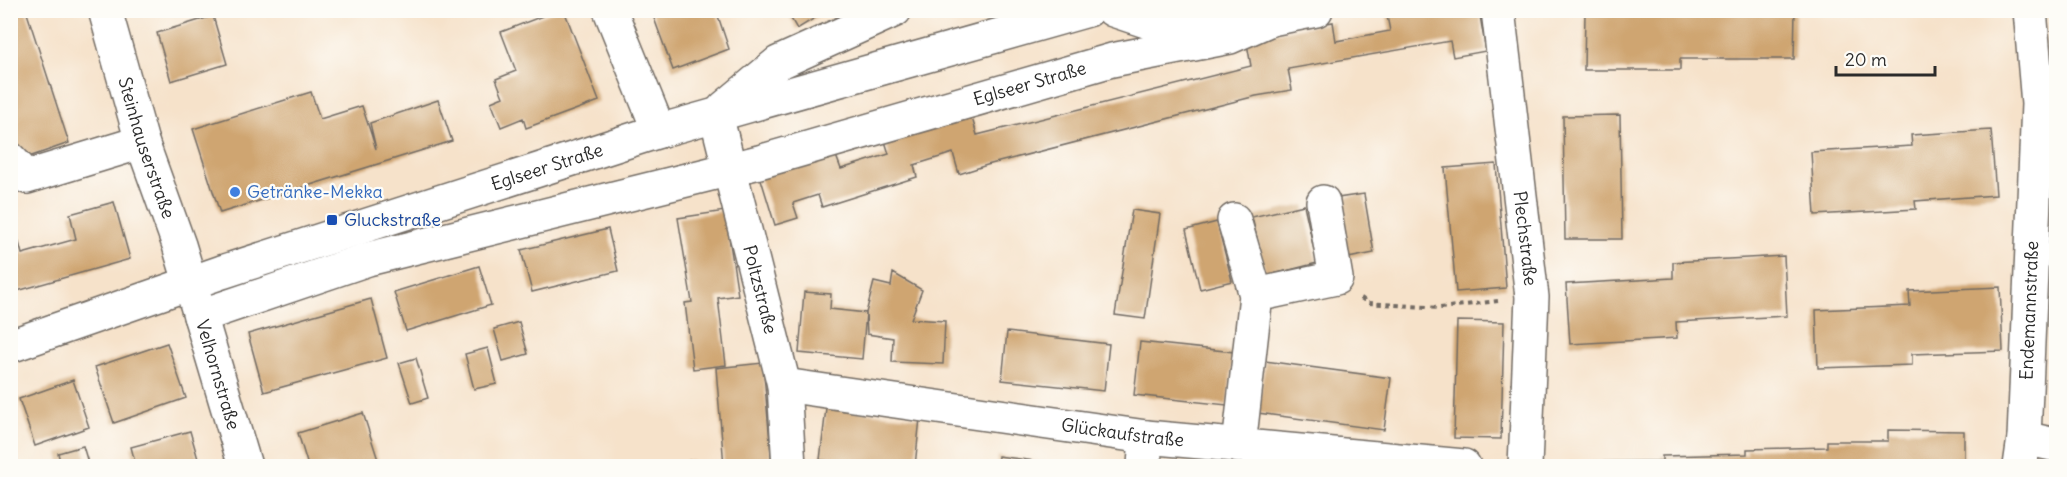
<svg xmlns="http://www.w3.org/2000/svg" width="2067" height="477" viewBox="0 0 2067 477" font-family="Delius,sans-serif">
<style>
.building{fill:#cfa571}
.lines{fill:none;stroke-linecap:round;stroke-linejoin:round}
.minor-casing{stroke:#726b63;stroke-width:36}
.path{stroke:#726b63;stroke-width:4;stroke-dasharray:4.5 4.5;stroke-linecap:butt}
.minor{stroke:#fff;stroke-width:33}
.shop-dot{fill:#3f7fe0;stroke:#fdfcf7;stroke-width:2}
.transit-dot{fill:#1a4fb4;stroke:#fdfcf7;stroke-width:2}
.labels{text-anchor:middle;stroke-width:4.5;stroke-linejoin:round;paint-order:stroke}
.street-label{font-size:18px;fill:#2b2b2b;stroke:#fdfcf7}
.shop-label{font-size:18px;fill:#366cbe;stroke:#fdfcf7;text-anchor:start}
.transit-label{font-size:18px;fill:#164399;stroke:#fdfcf7;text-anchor:start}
</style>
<rect width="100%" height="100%" fill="#fdfcf7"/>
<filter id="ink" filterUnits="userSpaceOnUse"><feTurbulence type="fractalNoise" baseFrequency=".0167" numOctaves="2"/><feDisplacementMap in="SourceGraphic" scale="12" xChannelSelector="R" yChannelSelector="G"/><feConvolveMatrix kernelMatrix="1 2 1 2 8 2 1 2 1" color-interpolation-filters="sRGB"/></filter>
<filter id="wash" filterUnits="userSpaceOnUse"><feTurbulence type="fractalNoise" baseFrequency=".008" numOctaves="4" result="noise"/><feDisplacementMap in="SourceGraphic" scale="24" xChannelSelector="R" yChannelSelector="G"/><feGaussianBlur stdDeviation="1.35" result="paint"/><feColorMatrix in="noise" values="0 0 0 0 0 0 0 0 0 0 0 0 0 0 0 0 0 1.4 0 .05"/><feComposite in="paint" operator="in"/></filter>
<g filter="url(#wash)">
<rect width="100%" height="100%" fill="#f6e2ca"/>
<g id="blocks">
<path class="building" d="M10,10H26L69,143L20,160L10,128Z
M558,10H564L599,101L526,128L523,118L501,127L491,102L503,97L496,79L516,71L501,32Z
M651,10H716L729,49L673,70Z
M786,10H828L797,29Z
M1418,10H1479L1486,51L1453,57L1450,41L1288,69L1292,90L1256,96L987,165L959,174L953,153L914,165L917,177L822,207L818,195L793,203L798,218L775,225L760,176L835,153L841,169L889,154L884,138L970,111L977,135L1251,66L1246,38L1333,22L1336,41L1390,31L1387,16Z
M1795,10L1794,59H1680V70H1584L1585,12Z
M1872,10H1903V12L1873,15Z
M213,16L227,64L171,81L157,33Z
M311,92L320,119L362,106L376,149L370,123L438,100L452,141L220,213L193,129Z
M1620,115L1622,239H1565L1563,116Z
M1991,130L1996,195L1915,201L1916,209L1815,215L1811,152L1912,146L1911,135Z
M1496,164L1506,288L1456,292L1445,168Z
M1364,194L1374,253L1348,258L1338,198Z
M114,202L130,259L10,293V228L15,227L22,254L76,239L70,214Z
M1304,205L1317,263L1266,276L1252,217Z
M1132,210L1160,214L1145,319L1115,315Z
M725,211L738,295L718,298L726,365L693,369L685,303L692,302L678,218Z
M1217,222L1232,281L1200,289L1186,230Z
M608,229L618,271L532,292L521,250Z
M1784,256L1787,316L1676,322L1677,338L1570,344L1566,284L1673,278V262Z
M479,266L491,305L406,331L394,292Z
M893,273L922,290L911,319L945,321L943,364L892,362L893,338L867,334L866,313L874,282L891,286Z
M2000,287L2003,351L1912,354V365L1818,368L1816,310L1910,306L1909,291Z
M804,292L831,294L830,309L866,313L862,359L799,353Z
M371,299L387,358L264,392L248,334Z
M1457,321L1504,322L1501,439L1454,438Z
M519,322L528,354L503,361L494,329Z
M1007,332L1109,344L1104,391L1002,380Z
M1140,342L1234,352L1227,405L1134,395Z
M167,343L186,398L114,423L95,367Z
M488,348L497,384L474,389L465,354Z
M416,358L428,398L412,403L399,363Z
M1265,361L1391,378L1384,430L1258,413Z
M763,363L772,466H724L716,368Z
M73,380L89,427L35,446L19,399Z
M826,408L920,418L915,466H878L820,460Z
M363,413L379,463L368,466H308L298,433Z
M1888,430L1964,431V466H1569V462L1662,461V456L1747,454V449L1827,447V441H1888Z
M190,431L200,466H136L131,447Z
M83,446L89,466H61L58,453Z
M998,456L1063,465V466H997Z
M692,460L693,466H666V465Z"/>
</g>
</g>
<g filter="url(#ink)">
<use href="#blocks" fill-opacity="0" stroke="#726b63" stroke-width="1.5"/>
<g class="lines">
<g class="minor-casing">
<g id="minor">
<path id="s1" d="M105,10L142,142L179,245L245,466"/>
<path d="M610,10L659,131"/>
<path d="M1113,10L1152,23L1271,19L1316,10"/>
<path id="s2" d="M1498,10L1532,297L1525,466"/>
<path d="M724,108L778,63L895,10"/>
<path id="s3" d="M716,115L784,385L789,466"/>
<path d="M10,159L27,177L142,142"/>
<path d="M1234,220L1256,295L1239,446"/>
<path d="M1256,295L1336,278L1323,202"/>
<path id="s4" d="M200,316L368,259L759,162L1112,60L1230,37L1271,19"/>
<path id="s5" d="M10,346L222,272L659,131L1088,10"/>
<path id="s6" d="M784,385L1146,437L1464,466"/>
<path d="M2024,438L2056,445"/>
<path d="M1144,466L1146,437"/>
<path id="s7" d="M2020,466L2024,438L2038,104L2030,10"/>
</g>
</g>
<path class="path" d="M1361,298L1368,303L1440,308L1498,301"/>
<use href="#minor" class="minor"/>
</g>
</g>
<circle class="shop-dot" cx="235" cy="192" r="6"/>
<rect class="transit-dot" x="326" y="214" width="12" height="12" rx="3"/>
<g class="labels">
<g class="street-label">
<text dy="6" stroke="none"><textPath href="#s4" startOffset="862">Eglseer Straße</textPath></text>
<text dy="6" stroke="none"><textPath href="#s1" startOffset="144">Steinhauserstraße</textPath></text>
<text dy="6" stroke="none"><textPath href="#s5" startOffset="566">Eglseer Straße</textPath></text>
<text dy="6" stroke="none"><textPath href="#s2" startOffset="230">Plechstraße</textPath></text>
<text dy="6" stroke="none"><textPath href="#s3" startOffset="180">Poltzstraße</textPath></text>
<text dy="6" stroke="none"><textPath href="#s7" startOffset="156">Endemannstraße</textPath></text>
<text dy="6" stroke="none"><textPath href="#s1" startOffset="382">Velhornstraße</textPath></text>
<text dy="6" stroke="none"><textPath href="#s6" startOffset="342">Glückaufstraße</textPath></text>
</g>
<g class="shop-label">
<text x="247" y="198">Getränke-Mekka</text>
</g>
<g class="transit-label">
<text x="344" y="226">Gluckstraße</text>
</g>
</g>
<rect width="2067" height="477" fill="none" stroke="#fdfcf7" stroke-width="36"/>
<path d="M1836 66v9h99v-9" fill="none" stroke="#2b2b2b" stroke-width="3"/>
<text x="1845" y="66" font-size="18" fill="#2b2b2b" stroke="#fdfcf7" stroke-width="4.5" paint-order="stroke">20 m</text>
</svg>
